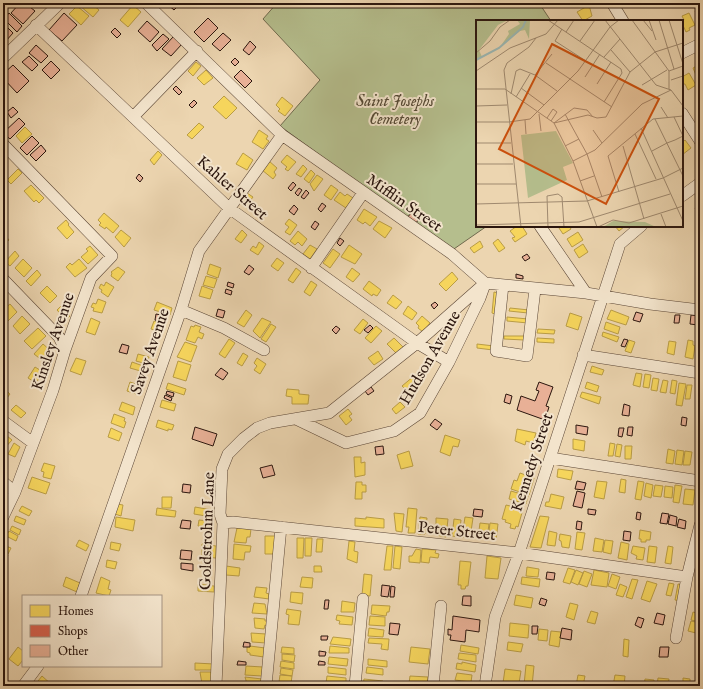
<svg xmlns="http://www.w3.org/2000/svg" width="703" height="689" viewBox="0 0 703 689" font-family="'IM FELL English',serif">
<style>
.green{fill:#b5be8d;stroke:#706a4e}
.homes{fill:#f6d55c;stroke:#b99c45}
.shops{fill:#d6604d;stroke:#a34a3a}
.building{fill:#e8b096;stroke:#2b160e}
.lines{fill:none;stroke-linecap:round;stroke-linejoin:round}
.minor-casing{stroke:#5b4636;stroke-width:12}
.minor{stroke:#f3e4cc;stroke-width:11}
.labels{text-anchor:middle;stroke-width:4;stroke-linejoin:round;paint-order:stroke}
.park-label{font-size:16px;font-style:italic;fill:#544834;stroke:#f3e4cc}
.street-label{font-size:16px;fill:#2b160e;stroke:#f3e4cc}
.inset-river{fill:none;stroke:#9ab7b4;stroke-width:2}
.inset-road{fill:none;stroke:#9f896f;stroke-width:1}
.view{fill:#cc4f0c;fill-opacity:0.15;stroke:#cc4f0c;stroke-width:2}
.inset-edge{fill:none;stroke:#2b160e;stroke-width:2}
</style>
<rect width="100%" height="100%" fill="#ecd5b0"/>
<filter id="stains"><feTurbulence type="fractalNoise" baseFrequency=".005" numOctaves="4"/><feColorMatrix values="0 0 0 0 .2 0 0 0 0 .09 0 0 0 0 .02 0 0 0 .5 -.17"/></filter>
<radialGradient id="worn" r=".72"><stop offset=".6" stop-color="#630" stop-opacity="0"/><stop offset="1" stop-color="#630" stop-opacity=".3"/></radialGradient>
<path class="green" d="M277,3H539L551,21H477V226H487L451,251L280,126L320,80L263,19Z"/>
<path class="homes" d="M80,3H91L99,10L93,17L79,5Z
M93,3H101L98,7Z
M700,3V21L695,11L697,10L695,6Z
M133,5L141,12L128,27L120,20Z
M589,5L592,16L583,21L577,12Z
M77,6L89,16L81,25L69,14Z
M689,13L695,25L689,28L690,30L686,32L681,21L684,20L682,16Z
M196,62L201,66L193,76L188,71Z
M700,64V79L698,80L693,68Z
M206,70L213,78L204,85L197,78Z
M689,73L696,85L688,90L685,84H682V77Z
M224,96L237,108L226,119L213,107Z
M282,97L293,106L285,116L278,111L280,109L276,105Z
M199,123L204,127L192,139L187,135Z
M25,127L32,134L22,143L16,136Z
M259,130L268,136L266,139L269,141L263,149L252,142Z
M685,140L691,148L682,155V143Z
M158,151L162,155L154,165L150,160Z
M243,153L253,160L247,170L236,164Z
M287,155L296,162L288,171L285,169L287,167L281,162Z
M269,161L277,168L274,172L276,175L273,179L262,170Z
M303,165L307,169L301,177L296,174Z
M18,169L22,173L11,184L7,180Z
M311,170L315,174L309,183L304,179Z
M317,175L323,179L314,191L310,184Z
M31,185L44,198L39,203L36,200L34,202L24,191Z
M331,185L338,190L331,200L324,195Z
M340,192L345,196L347,194L353,198L346,208L334,200Z
M247,193L253,197L250,201L254,203L250,209L240,202Z
M364,209L377,217L370,226L365,222L363,224L357,220Z
M104,213L119,226L113,233L106,227L105,229L99,225L101,223L98,220Z
M289,219L297,225L290,235L285,232L289,227L285,224Z
M66,220L69,224L68,225L74,232L67,239L57,228Z
M379,221L392,228L385,238L373,229Z
M517,226H522L527,234L515,242L512,238L515,237L510,231Z
M562,226H569L571,229L563,234L559,228Z
M615,226H625L619,231Z
M121,230L131,238L124,247L115,237Z
M242,230L247,235L241,243L235,239Z
M298,231L307,239L302,246L298,242L295,245L290,241Z
M578,232L583,240L572,247L567,239Z
M4,234L9,240L3,246V235Z
M498,239L505,248L499,252L493,243Z
M480,241L483,247L474,253L470,248Z
M259,242L264,246L258,255L250,250L253,246L256,248Z
M583,244L588,252L579,258L574,250Z
M310,245L317,249L310,259L303,254Z
M349,245L362,254L355,264L341,257Z
M90,246L98,255L88,264L81,257L88,251L86,249Z
M333,249L340,254L330,268L323,263Z
M15,251L19,256L10,266L5,262Z
M277,258L284,263L278,271L271,266Z
M23,259L32,268L24,277L15,268Z
M79,259L87,268L75,277L66,267L70,263L72,265Z
M210,264L221,268L218,278L207,274Z
M118,267L125,272L118,281L111,276L112,273L111,272Z
M296,268L301,272L293,283L288,280Z
M352,268L360,274L353,282L346,277Z
M37,270L41,275L31,286L26,281Z
M452,272L458,279L446,291L439,284Z
M206,276L217,279L214,288L203,285Z
M311,281L317,285L310,296L304,292Z
M369,281L381,290L377,296L373,294L372,296L363,289Z
M106,282L114,287L108,297L101,292L102,290L99,288L101,284L104,286Z
M47,286L57,296L50,303L40,293Z
M202,286L213,290L210,299L199,296Z
M494,292L498,293L495,314L492,313Z
M393,295L402,302L396,309L387,303Z
M98,299L106,302L102,313L93,311L94,308L91,307L93,303L96,304Z
M157,302L172,308L170,315L154,310Z
M10,304L17,312L8,321L3,316V310Z
M63,304L68,309L66,311L70,316L66,320L57,310Z
M408,306L417,313L412,320L403,314Z
M510,308L529,310L528,313L509,311Z
M246,310L252,315L244,327L237,323Z
M611,310L629,317L626,325L607,319Z
M570,313L582,317L578,330L566,326Z
M22,316L30,324L20,334L13,326Z
M422,316L430,323L423,332L418,328L419,326L416,323Z
M507,317L528,319V323L507,321Z
M91,318L100,322L95,335L86,332Z
M262,318L271,322L260,338L253,331Z
M363,319L368,323L360,334L354,330Z
M154,321L164,324L162,332L151,329Z
M606,322L620,327L618,334L604,329Z
M271,324L276,327L266,342L261,339Z
M195,325L201,327L199,332L204,334L202,339L198,337L195,343L186,340L191,326L194,327Z
M376,326L382,331L371,343L365,338Z
M38,328L46,336L32,349L24,341Z
M538,329L555,330L554,334L537,333Z
M603,332L619,337L617,342L602,336Z
M504,336H524V340L504,339Z
M394,338L403,347L397,354L387,344Z
M537,338L554,339V343L537,342Z
M229,339L235,343L225,358L219,354Z
M629,340L635,342L631,353L625,351Z
M688,340L693,341V345L695,346L693,359L685,357Z
M669,341L676,342L674,355L667,353Z
M185,342L197,346L191,362L177,357Z
M43,344L51,351L43,361L34,354Z
M477,344L494,346L493,350L477,348Z
M378,351L383,359L374,365L368,358Z
M243,353L248,356L242,366L237,363Z
M138,354L149,357L147,364L136,361Z
M76,358L86,361L81,375L70,371Z
M257,358L266,364L260,374L254,370L257,366L254,363Z
M178,361L191,365L186,381L173,377Z
M132,362L146,367L144,372L130,368Z
M592,366L604,370L602,375L590,372Z
M35,367L43,372L36,383L28,378Z
M636,373L642,374L640,387L633,385Z
M645,374L651,375L649,388L643,387Z
M414,376L420,384L409,393L402,386Z
M653,378L659,379L657,391L651,390Z
M663,380L668,381L666,393L660,392Z
M672,380L677,381L675,394L670,393Z
M130,382L142,386L139,393L137,392L136,394L127,391Z
M587,382L599,386L597,392L585,388Z
M168,383L186,389L184,395L166,389Z
M679,383L686,384L682,406L676,405Z
M687,385H692L690,399H685Z
M3,388L10,394L3,403Z
M287,389L299,390V394L309,395L308,404H292V397L286,396Z
M582,392L601,397L599,404L582,398L580,397Z
M162,400L176,404L174,411L160,407Z
M122,402L135,407L133,415L119,410Z
M400,402L405,407L396,414L392,409Z
M16,405L26,413L21,418L11,410Z
M348,409L352,414L349,416L352,420L346,425L339,416Z
M114,414L125,418L124,421L126,422L124,428L111,423Z
M158,420L174,425L172,430L168,429V431L156,427Z
M111,428L122,433L119,441L108,437Z
M517,429L536,433L533,443L526,441L525,445L515,441Z
M3,435L5,437L7,436L12,440L3,450Z
M445,435L460,440L458,447L453,446L450,456L440,452Z
M573,439L585,441L584,451L573,449Z
M14,443L20,447L15,457L8,454Z
M610,443L615,444L613,456H608Z
M617,444L622,445L620,457L615,456Z
M625,446H632L631,459H625Z
M668,449L675,451L673,464L666,463Z
M677,450L684,451L682,465L675,464Z
M409,451L413,466L401,469L397,455Z
M685,451L692,452L690,465H683Z
M354,457H361V463L365,462V475L355,477Z
M44,463L55,466L51,479L43,477L44,472L41,471Z
M558,469L573,471L571,480L557,477Z
M520,473L534,478L529,495L511,489L514,480L517,481Z
M32,477L50,483L46,494L28,488Z
M621,479L626,480L625,493L619,492Z
M597,481L607,482L604,499L594,497Z
M638,481L644,482L641,500L635,499Z
M356,482H362V485H366V492H362V499H355Z
M646,483L653,485L651,498L644,496Z
M655,485L663,486L661,497L653,496Z
M675,485L682,486L679,503L673,502Z
M665,486L673,487L672,498L664,497Z
M685,489L695,490L693,505L683,504Z
M511,491L528,496L526,504L509,499Z
M551,494L564,497L561,509L545,506L546,502H549Z
M162,497H172L171,508H162Z
M117,504L123,505L121,516L115,514Z
M506,505L523,509L518,527L516,526L515,529L510,528L511,524L505,522L506,520L502,519Z
M22,506L32,511L29,516L19,511Z
M195,507L212,510V517L194,514Z
M157,508L176,511L175,517L156,515Z
M408,508L417,509L415,533H408L409,527H406Z
M394,513L404,514L402,532L396,531Z
M16,516L26,520L24,525L14,521Z
M540,516L549,517L541,548L530,547Z
M116,517L135,520L133,531L115,527Z
M366,517L384,519V528L355,526V518L366,519Z
M420,517L427,518L425,534H418Z
M465,517L473,518L470,538L462,537Z
M436,518L448,519L446,537L436,535Z
M454,519L461,520L459,537L452,536Z
M199,520L210,521L209,527L198,526Z
M480,523L489,524L487,539L478,538Z
M490,523L498,524L496,540L488,539Z
M12,526L21,530L19,535L10,530Z
M237,528L251,529L250,537H247L246,543L234,542Z
M640,530L651,532L650,540H646V542H641V539H639Z
M9,531L18,536L16,541L6,536Z
M549,531L557,533L555,546L547,545Z
M577,532L585,533L582,550L575,549Z
M560,534L571,536L569,548L562,547L561,541L559,540Z
M265,536H275V554H265Z
M297,538H304L303,558H297Z
M305,538H312L311,556H305Z
M595,538L604,540L602,552L593,551Z
M317,539H323L322,552H316Z
M79,540L89,545L86,551L76,546Z
M605,540L613,541L611,554L603,552Z
M349,541L355,542L354,551L358,552L357,563L347,559Z
M111,542L121,544L119,551L110,549Z
M621,542L629,544L627,560L618,558Z
M202,544L216,546V558L202,557Z
M234,544L251,546L250,552H245L244,560L233,559Z
M3,545L11,548L8,554L3,551Z
M387,546H393L391,570H384Z
M395,546L402,547L400,569L393,568Z
M633,546L645,548L643,560L636,559L637,556L631,553Z
M649,546L657,547L655,563L647,562Z
M668,546L673,547L671,564L665,563Z
M416,549L421,550L420,563L409,562V556H412Z
M422,549L436,550L435,553L439,554L438,558L430,557L429,563L421,562Z
M3,553L8,555L6,560L3,559Z
M487,556L501,558L498,579L485,578Z
M107,560L117,562L115,569L106,567Z
M460,561L471,562L468,586H466L465,589H461V585H458Z
M226,566L240,568L239,576L226,575Z
M314,566H321L322,572H314Z
M527,567L539,569L538,577L526,576Z
M568,568L575,570L570,584L563,582Z
M576,570L583,573L578,585L571,582Z
M594,570L609,573L607,587L591,585Z
M584,571L592,574L587,587L579,584Z
M364,574L372,575L370,596L362,595Z
M612,574L620,577L616,589L608,586Z
M66,577L80,583L77,592L63,586Z
M101,577L110,581L108,589L111,590L109,596L96,593Z
M302,577L313,578L312,588L300,587Z
M522,577L540,579L539,587L521,584Z
M632,579L638,580L632,599L626,597Z
M647,581L657,584L650,602L641,599Z
M669,583L674,584L671,596L666,595Z
M198,584L214,586V592L198,591Z
M620,584L627,587L623,597L616,595Z
M678,584L684,585L681,601L675,600Z
M256,587L267,588L266,593L269,594V599L254,597Z
M291,592L303,593L302,604L290,602Z
M516,595L533,598L531,608L514,605Z
M342,601L355,603L354,612H341Z
M254,603L265,604L267,614L252,613Z
M570,603L578,605L574,620L566,617Z
M372,605L390,606L389,612H387L386,616L371,614Z
M287,609L301,611L299,625L288,624L289,615L286,614Z
M591,611L598,613L595,624L587,622Z
M693,612L700,614V622L691,620Z
M337,615L353,617L352,625L339,624L340,621L336,620Z
M370,616L385,617V626L369,625Z
M254,618L265,619V621H268L267,626L265,625L264,629L255,628Z
M691,621L700,623V634L688,631Z
M510,623L529,625L528,638L509,636Z
M369,628L384,630L383,637L368,636Z
M539,629L548,630L547,641L538,640Z
M551,631L561,632L559,647L549,645Z
M251,633L266,634V643L252,642Z
M333,637L351,639L350,646L330,644Z
M369,638L389,639L388,650L381,649L382,644L368,643Z
M624,639L629,640L628,657L623,656Z
M508,642L523,644L521,652L507,650Z
M461,645L479,648L478,654L460,651Z
M250,646L265,648L264,657L250,655V653L247,652V647Z
M330,646L349,648V653H329Z
M18,647L23,651V660L18,666L9,659Z
M282,647L294,648V654L281,653Z
M411,647L430,649L428,664L409,662Z
M459,653L476,655V662L458,659Z
M282,654L295,655L294,662L282,660Z
M329,657L348,659L347,666L328,664Z
M368,659L387,661V667L368,665Z
M281,661L294,663V669L280,667Z
M462,662L476,665L475,672L456,669L457,663L462,664Z
M195,663L214,664V670H195Z
M526,665L534,666L532,686L524,685Z
M246,666L263,667L262,676L245,675Z
M328,667L346,669V675L328,673Z
M367,667L383,669V675L366,673Z
M281,668L293,670L292,676L280,674Z
M505,669L521,671L519,683H503Z
M200,672H211L213,684H202Z
M457,673L472,675L471,682L455,680Z
M280,675L292,676L291,683L279,682Z
M578,675L585,676L583,686H576Z
M615,675L625,676L624,686H613Z
M42,676L52,685L51,686H44L38,681Z
M327,676L346,678V685L326,683Z
M410,676L428,677L427,685L409,683Z
M245,677L262,679L261,686L247,684Z
M658,678L669,679L668,686H657Z
M683,678L690,679V686H683Z
M364,679L383,681L382,686H363Z
M645,679L654,680V686H644Z
M279,682L291,683V686H278Z
M454,682L473,684V686H453Z"/>
<path class="shops" d="M700,204V216L695,208Z"/>
<path class="building" d="M20,3H25L35,11L23,24L11,13Z
M166,3H181L174,10Z
M9,13L22,26L17,32L4,19Z
M64,13L77,25L62,41L49,30Z
M208,18L218,28L204,42L194,32Z
M147,21L159,32L150,42L138,31Z
M3,23L13,33L5,42L3,40Z
M115,28L121,34L117,38L111,32Z
M223,33L231,40L220,51L212,44Z
M163,34L169,39L157,51L152,45Z
M173,37L182,44L171,56L162,49Z
M250,41L256,47L249,55L243,50Z
M36,45L48,56L41,63L29,53Z
M29,56L38,65L32,71L22,62Z
M235,58L239,62L235,66L231,62Z
M51,61L60,70L51,79L42,70Z
M13,65L29,81L17,93L3,78V74Z
M241,70L252,81L245,88L234,77Z
M176,86L182,92L179,95L173,89Z
M194,100L197,103L192,108L189,105Z
M13,107L18,112L11,118L7,112Z
M19,118L25,124L10,139L3,133Z
M32,136L39,143L27,155L20,148Z
M41,145L46,151L36,161L30,155Z
M139,174L143,178L140,182L136,178Z
M293,182L296,185L291,191L288,188Z
M299,188L302,190L298,196L295,193Z
M306,190L309,193L304,199L301,197Z
M322,203L326,206L321,212L318,209Z
M294,205L298,209L294,215L289,211Z
M411,213L419,219L415,224L407,218Z
M315,221L319,224L315,230L311,227Z
M340,238L344,241L340,246L337,243Z
M527,254L530,258L525,261L522,257Z
M249,265L254,269L249,275L244,272Z
M516,274L523,276V279L516,278Z
M228,282L234,284L233,288L227,286Z
M226,289L232,291L231,295L225,293Z
M435,302L438,305L434,309L431,305Z
M218,309L225,311L223,318L216,316Z
M636,312L643,314L640,322L633,320Z
M156,314L166,316L164,323L155,320Z
M675,315H680L679,323H674Z
M691,315L698,316V325L690,324Z
M370,325L373,328L368,333L364,330Z
M336,326L340,329L336,334L332,330Z
M624,339L628,340L625,347L621,346Z
M122,344L129,346L127,354L119,352Z
M221,368L228,373L223,380L215,375Z
M539,382L553,387L546,406L549,407L545,420L517,410L521,396L535,401L539,391L536,390Z
M371,387L374,391L368,395L365,391Z
M167,391L174,393L173,397L166,394Z
M506,394L512,396L510,404L504,402Z
M165,395L172,398L171,401L164,398Z
M624,404L630,406L629,416L622,415Z
M682,417L687,418L686,426L681,425Z
M435,419L442,424L437,430L430,425Z
M576,425L588,427L587,435L576,433Z
M195,427L217,434L213,446L192,439Z
M628,427H633L632,436L627,435Z
M619,428H624L622,437L618,436Z
M383,446L384,454L376,455L375,447Z
M272,465L275,475L263,478L260,468Z
M577,481L586,483L584,490L575,489Z
M183,484L191,485L190,493L182,492Z
M577,491L585,493L582,508L573,506Z
M474,509L483,510L482,517L473,516Z
M588,509L596,510L595,515L588,514Z
M637,512L641,513L640,520L636,519Z
M662,513L669,514L667,524L660,523Z
M670,515L677,517L676,526L668,524Z
M679,519L686,521L685,529L677,527Z
M182,520L191,521L190,529L180,528Z
M577,521L582,522L581,530L576,529Z
M624,531L631,532L630,541L623,540Z
M181,550L192,551L191,560L180,559Z
M181,563L193,564V571L181,569Z
M547,572L555,573L554,580L546,579Z
M382,585L390,586L388,597L381,596Z
M391,586L395,587L394,597H390Z
M463,596H471V606L462,605Z
M541,598L547,600L545,606L539,604Z
M325,600H329L328,609H324Z
M657,613L665,615L663,625L654,623Z
M453,616L480,620L479,632L466,630L465,642L450,640L451,635H448V629L452,630Z
M638,617L644,619L641,628L635,625Z
M390,623L400,624L398,635L389,634Z
M532,626H538L537,634H532Z
M562,628L572,630L571,640L560,638Z
M321,636H328L327,640H321Z
M244,642L250,643V647H243Z
M660,647H669L668,657H659Z
M319,651L326,652L325,656H319Z
M238,661L246,662V665H237Z
M319,661L325,662V665H318Z"/>
<g class="lines">
<g class="minor-casing">
<path id="minor" d="M146,3L282,135L452,254L485,283L586,293L650,304L700,310
M612,3L623,21
M36,25L229,208L417,343L449,362
M682,53L700,44
M3,58L60,3
M682,113L700,141
M133,117L197,51
M3,144L112,256L91,278L65,350L53,390L15,492L3,517
M682,196L700,183
M540,226L586,293
M311,268L363,193
M3,279L59,337L65,350
M503,285L496,351L527,356L535,289
M181,310L224,328L264,350
M583,355L700,373
M296,419L346,443L394,431L420,413L449,362L480,298L485,284
M3,421L33,443
M550,458L700,481
M3,482L15,492
M223,523L233,522L519,553L687,577
M81,596L181,310L199,251L282,135
M676,638L687,577L700,525
M23,686L38,666
M216,686L223,523L220,514L222,469L228,454L244,438L257,428L270,423L329,413L417,343L485,283
M266,686L281,527
M355,686L363,599
M433,686L441,606
M485,686L495,617L519,553L620,244L641,226"/>
</g>
<use href="#minor" class="minor"/>
</g>
<g class="labels">
<g class="park-label">
<text x="395" y="106">Saint Josephs<tspan x="395" dy="18">Cemetery</tspan></text>
</g>
<g class="street-label">
<text transform="translate(233 187) rotate(41)" y="6">Kahler Street</text>
<text transform="translate(405 202) rotate(35)" y="6">Mifflin Street</text>
<text transform="translate(52 341) rotate(-71)" y="6">Kinsley Avenue</text>
<text transform="translate(149 351) rotate(-71)" y="6">Savey Avenue</text>
<text transform="translate(429 357) rotate(-60)" y="6">Hudson Avenue</text>
<text transform="translate(531 462) rotate(-72)" y="6">Kennedy Street</text>
<text transform="translate(457 530) rotate(6)" y="6">Peter Street</text>
<text transform="translate(206 531) rotate(-88)" y="6">Goldstrohm Lane</text>
</g>
</g>
<g transform="translate(476 20)">
<rect width="207" height="207" fill="#ecd5b0"/>
<path d="M0,0H32L22,5L3,30L6,37L0,39ZM41,0H54L53,19L49,10L44,11L24,27L33,14L32,11L44,4ZM80,111L97,143L87,147L91,160L52,178L45,115ZM137,201L169,202L180,207H127Z" fill="#b5be8d"/>
<path class="inset-river" d="M0,40L23,28L47,7L50,0"/>
<path class="inset-road" d="M72,0L145,49L146,53L128,82M129,0L180,65L195,70L207,86M156,0L193,51V69M167,0L176,11M173,0L180,20M183,0L198,49M193,0L207,44M86,9L79,21L110,41M90,12L98,0M104,21L119,0M135,30L154,52M0,33L14,21L24,7L34,0M128,37L144,19M70,43L136,87M0,51L34,28L70,14L82,0M193,51L207,46M59,55L76,34M109,57L124,34M195,60L207,56M121,64L135,42M166,65L191,50M45,68L68,85M0,69H29M29,69L78,103L97,141L121,207M35,74L40,51L44,49L59,55L81,71M40,77L54,54M0,86L31,85M185,87L192,98M63,94L65,111M89,94L111,134L126,177M71,98L77,89L81,92L75,101M179,99L207,156M49,100L50,114M0,102H33L54,99L102,51L134,7L143,0M78,103L112,95L121,98L130,97L154,52L179,32L207,23M78,103L98,88L111,90L117,97M165,108L207,201M117,110L126,123M159,114L180,159M0,123H35M89,126L103,119M147,126L168,199M176,131L191,123L199,120L207,116L198,97M97,141L119,130L166,84L195,70M0,144H37M104,161L118,156M0,164H40M143,172L132,136L177,99L207,96M0,184L111,181L187,158L207,148M185,194L190,207M0,205L103,202L194,174M45,207L28,50L31,43L53,27L60,18M72,207L71,176L82,174L86,177L88,207M122,207L137,200L153,203L207,186"/>
<path class="view" d="M76,24L183,79L130,184L23,129Z"/>
<rect width="207" height="207" class="inset-edge"/>
</g>
<rect width="703" height="689" fill="none" stroke="#ecd5b0" stroke-width="16"/>
<rect x="4" y="4" width="695" height="681" fill="none" stroke="#2b160e" stroke-width="2"/>
<rect x="8" y="8" width="687" height="673" fill="none" stroke="#2b160e"/>
<rect x="22" y="595" width="140" height="72" fill="#f3e4cc" stroke="#a39280"/>
<rect x="30" y="605" width="20" height="12" fill="#f6d55c" stroke="#a39280"/>
<text x="58" y="615" font-size="12" fill="#2b160e">Homes</text>
<rect x="30" y="625" width="20" height="12" fill="#d6604d" stroke="#a39280"/>
<text x="58" y="635" font-size="12" fill="#2b160e">Shops</text>
<rect x="30" y="645" width="20" height="12" fill="#e8b096" stroke="#a39280"/>
<text x="58" y="655" font-size="12" fill="#2b160e">Other</text>
<rect width="100%" height="100%" filter="url(#stains)"/>
<rect width="100%" height="100%" fill="url(#worn)"/>
</svg>
